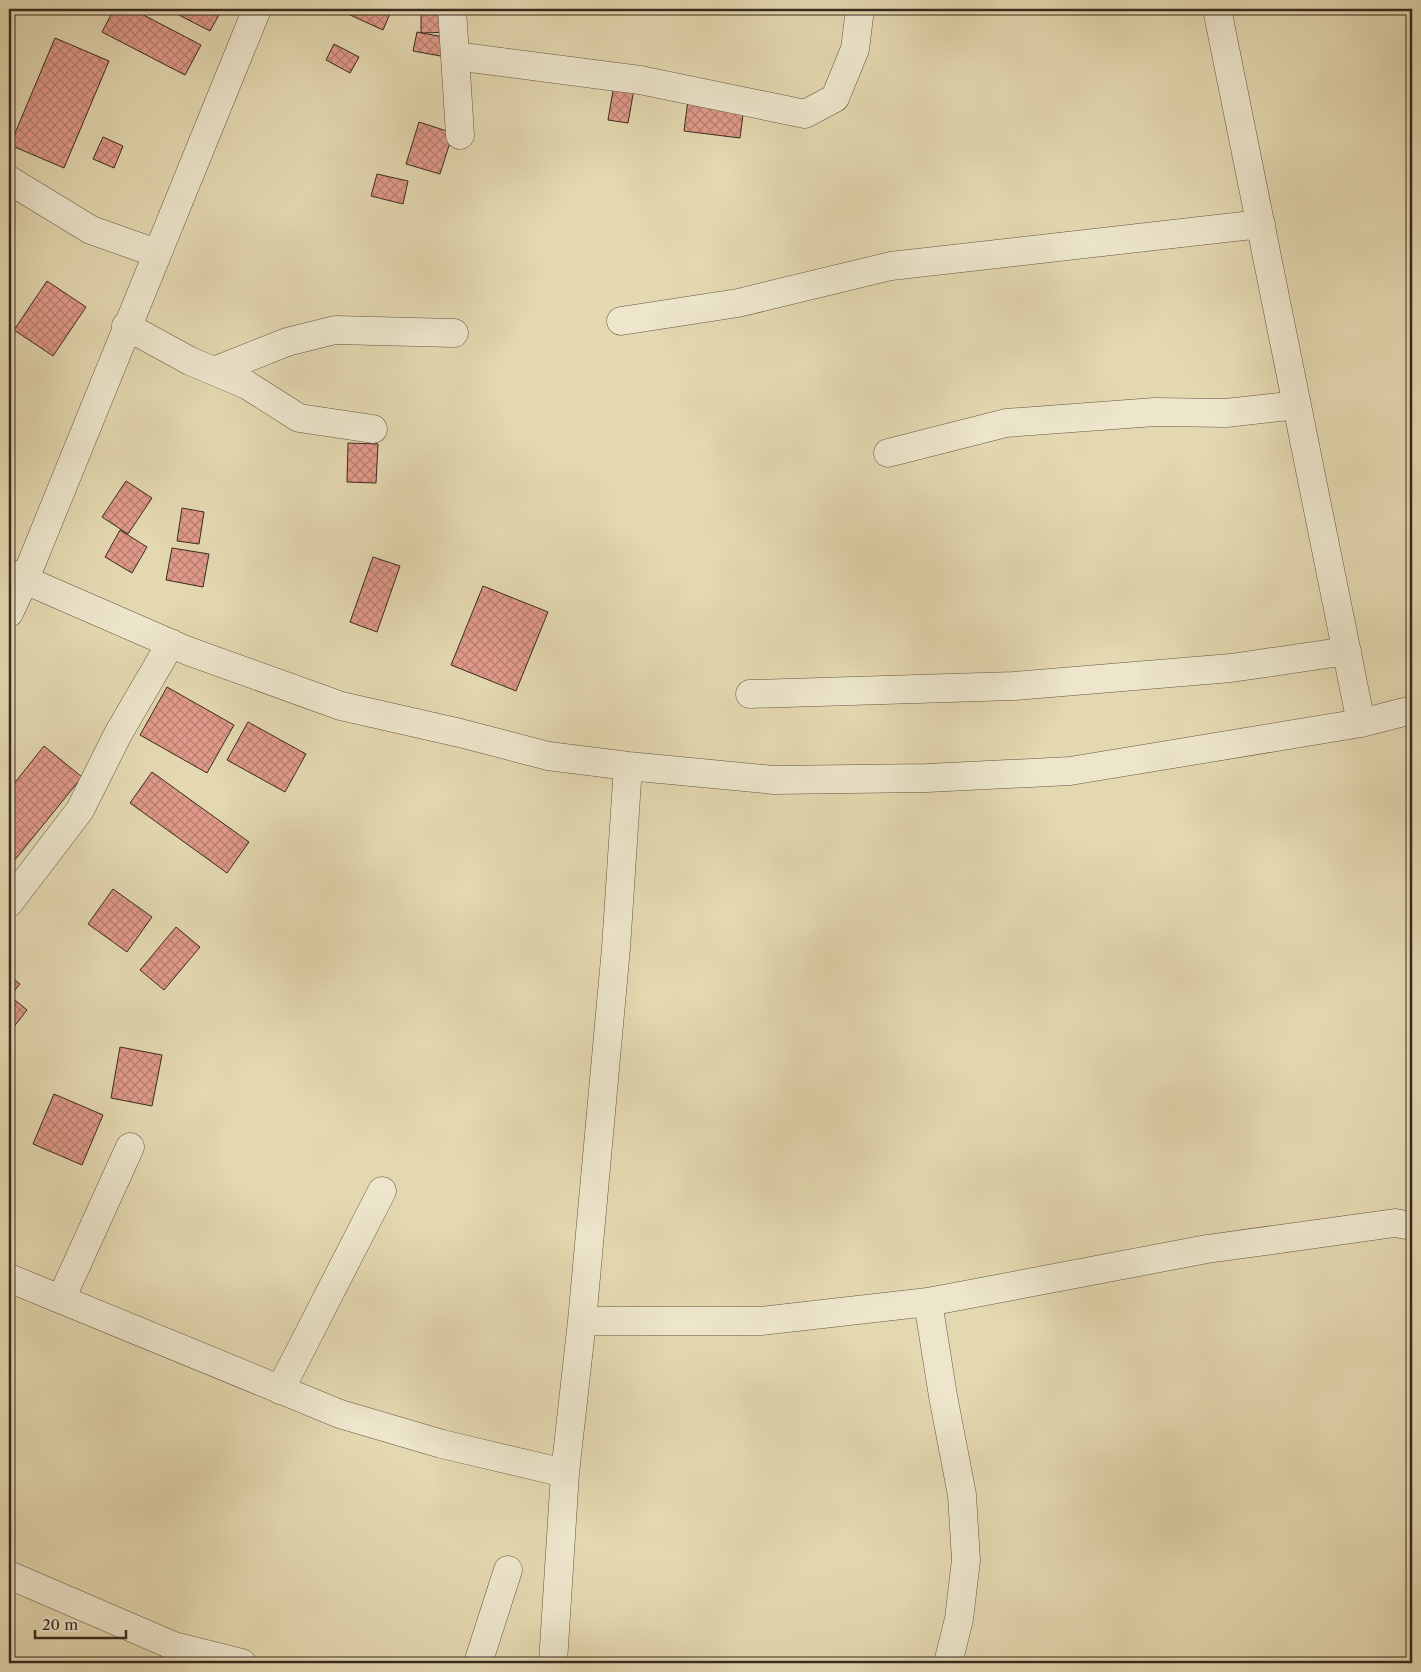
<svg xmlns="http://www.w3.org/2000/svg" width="1421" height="1672" viewBox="0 0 1421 1672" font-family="'Libre Caslon Text',serif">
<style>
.building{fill:url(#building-cross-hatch);stroke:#382b1f}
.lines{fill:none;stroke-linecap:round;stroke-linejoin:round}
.minor-casing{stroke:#635643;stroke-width:29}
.minor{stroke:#ede6cc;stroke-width:28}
</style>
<defs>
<pattern id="building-cross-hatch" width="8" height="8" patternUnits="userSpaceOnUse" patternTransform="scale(1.25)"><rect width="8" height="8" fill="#e19a8a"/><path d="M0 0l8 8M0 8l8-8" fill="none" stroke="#b77e70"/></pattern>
</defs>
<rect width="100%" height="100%" fill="#e4d8b0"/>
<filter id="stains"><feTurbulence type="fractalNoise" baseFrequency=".004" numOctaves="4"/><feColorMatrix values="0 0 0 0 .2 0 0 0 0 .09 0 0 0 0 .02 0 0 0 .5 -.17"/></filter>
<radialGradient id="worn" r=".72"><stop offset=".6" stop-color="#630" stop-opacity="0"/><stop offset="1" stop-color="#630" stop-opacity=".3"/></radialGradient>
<path class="building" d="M114,9H132L201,45L185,75L102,32Z
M177,9H217L221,11L210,31L175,13Z
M337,9H392L383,30Z
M421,9H455V32L421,33Z
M417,32L460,40L457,59L413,51Z
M55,38L109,61L64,168L10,145Z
M334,44L359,57L350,73L326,60Z
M614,85L634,89L628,123L608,120Z
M689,92L745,99L740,138L684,131Z
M419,122L453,133L440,174L406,164Z
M103,137L123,146L114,168L93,159Z
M377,174L408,181L403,204L371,196Z
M47,281L86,307L53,356L14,330Z
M348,443L378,444L376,483L347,482Z
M126,481L152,498L128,534L102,517Z
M182,508L204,512L199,544L177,541Z
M120,530L147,547L132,573L105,557Z
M172,548L209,554L203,587L166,580Z
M373,557L400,566L377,632L350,622Z
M483,586L548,612L516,691L451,665Z
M167,687L234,725L207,773L140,735Z
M248,722L306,754L285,792L227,760Z
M44,746L82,777L9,867V790Z
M152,772L249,842L227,873L130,803Z
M113,889L152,917L127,952L88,924Z
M176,927L200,947L164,990L140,970Z
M9,975L20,984L10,996L27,1010L9,1033Z
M120,1047L162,1055L152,1106L111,1098Z
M54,1094L103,1115L82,1165L33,1144Z"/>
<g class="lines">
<g class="minor-casing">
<path id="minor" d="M452,9L460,135
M1217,9L1361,723
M455,56L640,80L805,114L835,98L855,49L860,9
M9,180L91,230L156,253
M621,321L738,303L891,266L1261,224
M126,326L190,361L247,385L299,418L373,429
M214,371L287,342L335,330L454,333
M888,453L1006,423L1155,412L1226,413L1297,405
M9,573L188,651L341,706L460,733L548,756L628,766L774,780L927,778L1070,771L1361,723L1412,710
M9,613L25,579L257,9
M750,694L1014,686L1231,668L1347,651
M9,903L80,810L118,734L171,643
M9,1278L340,1414L442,1444L565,1473
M61,1299L130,1147
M928,1302L943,1396L962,1495L966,1560L959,1619L948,1663
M582,1321H761L928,1302L1207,1249L1395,1223L1412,1226
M280,1390L382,1191
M9,1575L174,1646L242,1663
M478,1663L508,1570
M553,1663L565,1473L582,1321L616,948L628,766"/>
</g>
<use href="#minor" class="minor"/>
</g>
<rect width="1421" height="1672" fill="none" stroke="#e4d8b0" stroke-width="30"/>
<rect x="10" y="10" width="1401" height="1652" fill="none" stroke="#382b1f" stroke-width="2.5"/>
<rect x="15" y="15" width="1391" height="1642" fill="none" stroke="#382b1f"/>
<path d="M35 1630v8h91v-8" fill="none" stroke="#382b1f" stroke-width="2.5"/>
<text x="42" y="1630" font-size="15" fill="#382b1f" stroke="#ede6cc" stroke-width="4" paint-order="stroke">20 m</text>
<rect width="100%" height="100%" filter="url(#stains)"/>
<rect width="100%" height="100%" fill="url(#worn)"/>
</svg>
